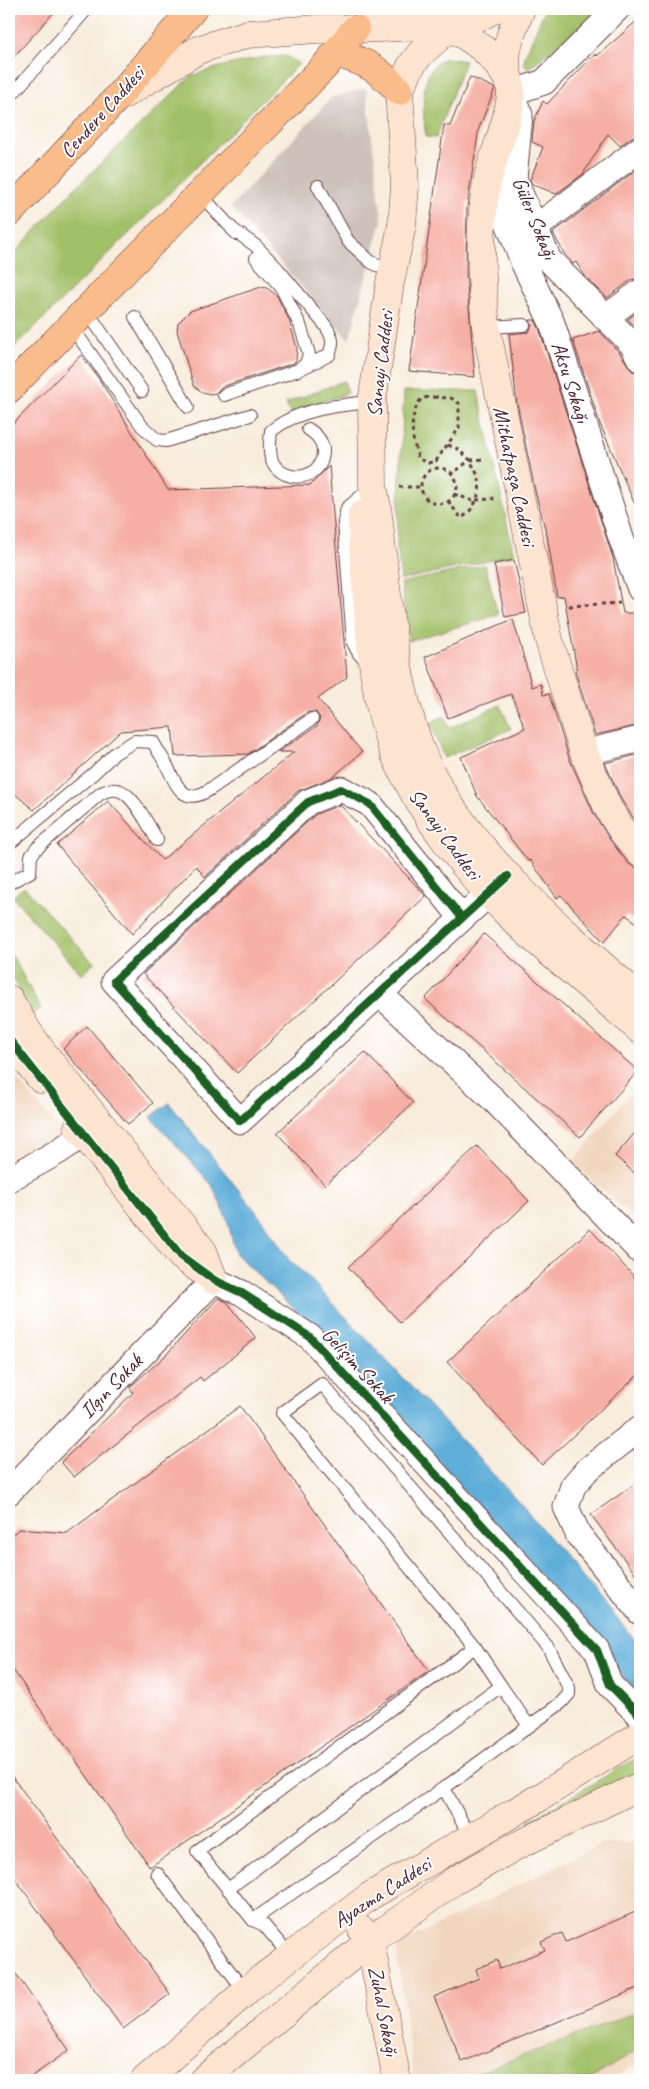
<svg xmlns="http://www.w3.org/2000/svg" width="649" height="2089" viewBox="0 0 649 2089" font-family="Caveat,sans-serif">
  <rect width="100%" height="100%" fill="#fff"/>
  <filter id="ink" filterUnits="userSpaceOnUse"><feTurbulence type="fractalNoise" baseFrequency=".02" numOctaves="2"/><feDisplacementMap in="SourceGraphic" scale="10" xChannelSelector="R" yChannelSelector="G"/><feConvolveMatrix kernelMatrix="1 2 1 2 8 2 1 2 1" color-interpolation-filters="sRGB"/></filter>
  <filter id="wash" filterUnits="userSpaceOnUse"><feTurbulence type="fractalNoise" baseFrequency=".0096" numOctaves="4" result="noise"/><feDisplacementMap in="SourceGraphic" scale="20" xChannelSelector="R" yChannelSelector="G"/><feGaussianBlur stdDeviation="1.12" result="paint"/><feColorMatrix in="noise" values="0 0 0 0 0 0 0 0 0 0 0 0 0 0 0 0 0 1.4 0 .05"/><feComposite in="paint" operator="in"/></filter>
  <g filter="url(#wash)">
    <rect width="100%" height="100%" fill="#f8ecdb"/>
    <g fill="#f1d5bd">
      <polygon points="9,1070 64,1135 9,1167"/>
      <polygon points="640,1082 640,1223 572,1163"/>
      <polygon points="640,1842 640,2063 612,2080 414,2080 396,1946 603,1843"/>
    </g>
    <polygon fill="#cec1ba" points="366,88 382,220 349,340 231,207 332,97"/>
    <g fill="#a2c067" stroke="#767049">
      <polygon points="545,9 601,9 529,68 524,64 525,56"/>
      <polygon points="287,56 299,64 9,353 9,259 70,193 191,76 219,67 264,57"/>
      <path d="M 446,58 L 465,61 L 436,138 L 426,137 C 423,112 417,68 446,58 Z"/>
      <polygon points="344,381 348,393 290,414 286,403"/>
      <polygon points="404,391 478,391 514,555 401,580 397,545"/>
      <polygon points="485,565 498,615 409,641 401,583"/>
      <polygon points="500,705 511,729 444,758 430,723 444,716 449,728"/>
      <polygon points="24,887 94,963 82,975 13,897"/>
      <polygon points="9,950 41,1009 31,1015 9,970"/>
      <polygon points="635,1759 640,1767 640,1772 530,1824 528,1821"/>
      <polygon points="634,2013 640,2019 640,2048 589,2080 459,2080"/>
    </g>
    <polygon fill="#5faed9" stroke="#546682" points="169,1103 258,1214 289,1260 310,1279 521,1504 640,1646 640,1686 635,1691 552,1589 397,1417 293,1308 236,1254 227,1219 212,1185 151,1117"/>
    <g id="blocks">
      <g fill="#f6afa4">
        <polygon points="9,9 57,9 9,62"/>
        <polygon points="640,18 640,135 632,137 620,146 608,134 583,174 556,194 532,184 530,180 543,147 532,142 534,121 543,101 547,104 595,54 597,56"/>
        <polygon points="470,77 495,88 479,128 467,207 466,273 475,377 409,371 444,125 450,126"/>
        <polygon points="640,167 640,278 631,280 607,298 585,276 576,262 573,264 565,255 553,233"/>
        <polygon points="261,287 267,288 277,296 289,320 297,348 296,360 294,363 221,387 216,393 211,394 202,392 194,386 177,331 178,323 190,311"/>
        <polygon points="640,310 640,332 628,319"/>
        <polygon points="530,320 535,320 539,328 613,558 623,613 636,613 640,625 640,725 595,735 575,671 577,670 564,596 557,597 547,535 536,495 517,403 509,334 529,332 532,325"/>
        <polygon points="599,331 620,353 632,371 640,373 640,516 600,424 573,340"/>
        <polygon points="81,355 99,379 168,490 310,485 329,466 347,677 318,699 362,752 333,777 298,791 205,877 196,866 132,934 57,845 108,801 162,860 294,752 278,752 317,726 320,718 316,712 308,712 248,754 175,756 172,727 121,731 34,810 9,789 9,428"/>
        <polygon points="514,560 526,613 505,617 494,564"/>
        <polygon points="513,619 532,687 541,684 543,695 549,694 569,758 594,814 610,840 628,863 634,867 640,868 640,925 626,915 604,942 561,895 557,898 530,860 528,861 477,796 461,757 525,728 511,694 448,718 425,657"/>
        <polygon points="636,755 640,762 640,828 622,801 605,763"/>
        <polygon points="340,805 426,896 237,1073 143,974 316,814"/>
        <polygon points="484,934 638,1071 580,1137 425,999"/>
        <polygon points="87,1026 153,1103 128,1124 63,1049"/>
        <polygon points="365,1052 413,1103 325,1185 277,1133"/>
        <polygon points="640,1127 640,1178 615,1156"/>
        <polygon points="477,1146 529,1201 400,1322 348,1267"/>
        <polygon points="590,1229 640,1283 640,1373 542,1465 447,1362"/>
        <polygon points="218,1298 227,1302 256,1338 203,1381 200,1377 74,1477 61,1462 133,1393 130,1387 165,1356"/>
        <polygon points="240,1406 429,1671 150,1867 9,1664 9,1537 19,1529 67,1533"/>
        <polygon points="640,1480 640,1580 591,1515"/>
        <polygon points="9,1772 170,1994 123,2029 9,1870"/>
        <polygon points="640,1910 640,1987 462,2062 434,1997 479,1978 476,1969 497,1960 500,1969 545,1950 541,1942 562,1933 566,1942"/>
        <polygon points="9,1964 69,2050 27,2080 9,2080"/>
      </g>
    </g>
  </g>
  <g filter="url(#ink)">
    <use href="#blocks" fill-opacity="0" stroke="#643e45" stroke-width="1"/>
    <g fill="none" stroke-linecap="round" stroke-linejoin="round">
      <defs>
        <g id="lane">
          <polyline points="9,98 87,9"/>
          <polyline points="318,186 348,241 371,262 392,272"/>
          <polyline points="200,194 237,234"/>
          <polyline points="256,258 281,287 300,325 309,354 306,364 301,367"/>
          <polyline points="86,310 142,391"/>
          <polyline points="135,317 188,407"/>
          <polyline points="71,326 142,426 157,440 166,441 250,415"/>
          <polyline points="486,327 524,325"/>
          <path d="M 224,395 L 298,370 L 329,355 C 334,342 333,337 325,325 L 278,269 L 256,246 L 232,229"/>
          <path d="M 308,429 C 316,434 323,441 323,451 C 323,480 286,485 273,463 C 268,454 270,441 271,431 C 298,409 337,405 372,402"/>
          <polyline points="371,663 359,654 353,643 344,522 347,508 373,486"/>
          <path d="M 9,844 L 94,773 L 115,753 L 135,741 L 153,742 C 157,750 163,758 167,766 C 177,786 183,806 209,790 L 312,719"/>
          <path d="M 9,883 L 30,872 L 31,856 L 36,849 L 101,793 C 106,791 112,789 117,790 C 133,792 149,827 157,840"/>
          <polyline points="444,1788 470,1837"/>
          <polyline points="157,1873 245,1992"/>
          <polyline points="228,1889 197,1851 475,1647"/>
          <polyline points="253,1920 444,1788 561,1703 569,1694 569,1688 548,1647 322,1384 282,1413 475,1647 501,1686"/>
          <polyline points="290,1956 264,1925 253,1920 228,1889 501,1686 529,1726"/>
        </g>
        <g id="street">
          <polyline points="617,9 544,82 511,93 520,115 514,179 549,260 632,344 640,359"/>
          <polyline points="487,180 501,205 524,264 552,323 621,538 640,589"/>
          <polyline points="535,228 640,149"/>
          <polyline points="605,318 640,292"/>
          <polyline points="584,753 640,739"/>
          <polyline points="462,918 370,804 341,789 308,802 114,981 240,1121 503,881"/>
          <polyline points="380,994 494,1100 640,1251"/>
          <polyline points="9,1179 56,1153 100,1124"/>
          <polyline points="640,1428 586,1471 573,1486 566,1507 578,1534 640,1612"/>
          <polyline points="9,1492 214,1280 242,1293 310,1337 597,1650 610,1685 640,1716"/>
        </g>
        <g id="secondary">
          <path d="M 521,9 C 515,24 506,43 506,60 C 506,71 511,83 511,94 C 508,125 493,153 487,182 C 478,229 481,280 486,327 L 549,640 L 584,753 L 608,808 L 623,832 L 640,853"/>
          <path d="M 450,27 L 420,54 L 411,66 L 399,91 L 405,186 L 402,225 L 390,283 L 372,402 L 373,486 L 377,507 C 387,588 391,670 420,748 C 453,839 567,935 640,998"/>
          <path d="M 450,27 C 479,44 491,52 509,81"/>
          <polyline points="121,96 198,50 247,34 317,29 355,29 426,26 450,27 471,21 495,9"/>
          <path d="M 362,515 C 362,538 364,560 366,583 C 370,638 373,697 393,750 C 418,812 470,878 518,924 C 557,961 600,994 640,1030"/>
          <polyline points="9,999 27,1030 41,1050 203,1251 214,1280"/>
          <polyline points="9,1039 41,1079"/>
          <polyline points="78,1127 181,1256 213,1279"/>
          <polyline points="362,1930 370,1941 397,2080"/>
          <polyline points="145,2080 253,1985 370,1896 544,1795 640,1735"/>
          <polyline points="203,2080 370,1941 454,1881 516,1846 640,1786"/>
        </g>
        <g id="primary">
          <path d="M 336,53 C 369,63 375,67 399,91"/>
          <polyline points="9,213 115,100 193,9"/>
          <polyline points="9,389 325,66 355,29"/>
        </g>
      </defs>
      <use href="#lane" stroke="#643e45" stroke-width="14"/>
      <use href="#street" stroke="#643e45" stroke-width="27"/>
      <use href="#secondary" stroke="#643e45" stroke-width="29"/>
      <use href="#primary" stroke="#643e45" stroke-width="29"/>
      <g stroke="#643e45" stroke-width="3" stroke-dasharray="4 4" stroke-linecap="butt">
        <path d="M 434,397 L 451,398 L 459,403 L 459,428 L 436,461 L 428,463 L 419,459 C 411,439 408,416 422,398 Z"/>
        <polyline points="448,445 458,449 470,460 452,474"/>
        <circle cx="439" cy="486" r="18"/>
        <polyline points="399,487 421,487"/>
        <polyline points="454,494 476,502"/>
        <polyline points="476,500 493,499 492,497"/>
        <path d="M 448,501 L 461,518 C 473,512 482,493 479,479 C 477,473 473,466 470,460 L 486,459"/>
        <polyline points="569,606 620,603"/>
      </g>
      <use href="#lane" stroke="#fff" stroke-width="12"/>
      <use href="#street" stroke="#fff" stroke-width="25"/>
      <use href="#secondary" stroke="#fde4d0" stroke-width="28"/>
      <use href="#primary" stroke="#f9bc8a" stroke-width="28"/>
      <defs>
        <g id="cycleway">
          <polyline points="462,918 370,804 341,789 308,802 114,981 240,1121 508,876"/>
          <polyline points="9,1039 181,1256 214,1280 242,1293 310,1337 597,1650 610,1685 640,1716"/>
        </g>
      </defs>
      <use href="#cycleway" stroke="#fff" stroke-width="11"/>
      <use href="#cycleway" stroke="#1b5e20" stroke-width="8"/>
    </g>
  </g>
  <g text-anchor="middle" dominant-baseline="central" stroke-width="4" stroke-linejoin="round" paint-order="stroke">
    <g font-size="21" fill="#4a1f2b" stroke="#fff">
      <text transform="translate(102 112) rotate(-48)">Cendere Caddesi</text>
      <text transform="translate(535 218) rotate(68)">Güler Sokağı</text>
      <text transform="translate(380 364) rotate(-83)">Sanayi Caddesi</text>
      <text transform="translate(571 382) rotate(72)">Aksu Sokağı</text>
      <text transform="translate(515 476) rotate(78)">Mithatpaşa Caddesi</text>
      <text transform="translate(445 834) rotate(54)">Sanayi Caddesi</text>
      <text transform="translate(358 1365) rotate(47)">Gelişim Sokak</text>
      <text transform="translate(111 1386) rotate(-46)">Ilgın Sokak</text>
      <text transform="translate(382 1892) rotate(-33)">Ayazma Caddesi</text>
      <text transform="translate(384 2011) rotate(79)">Zuhal Sokağı</text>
    </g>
  </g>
  <rect width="649" height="2089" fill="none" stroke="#fff" stroke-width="30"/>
</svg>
